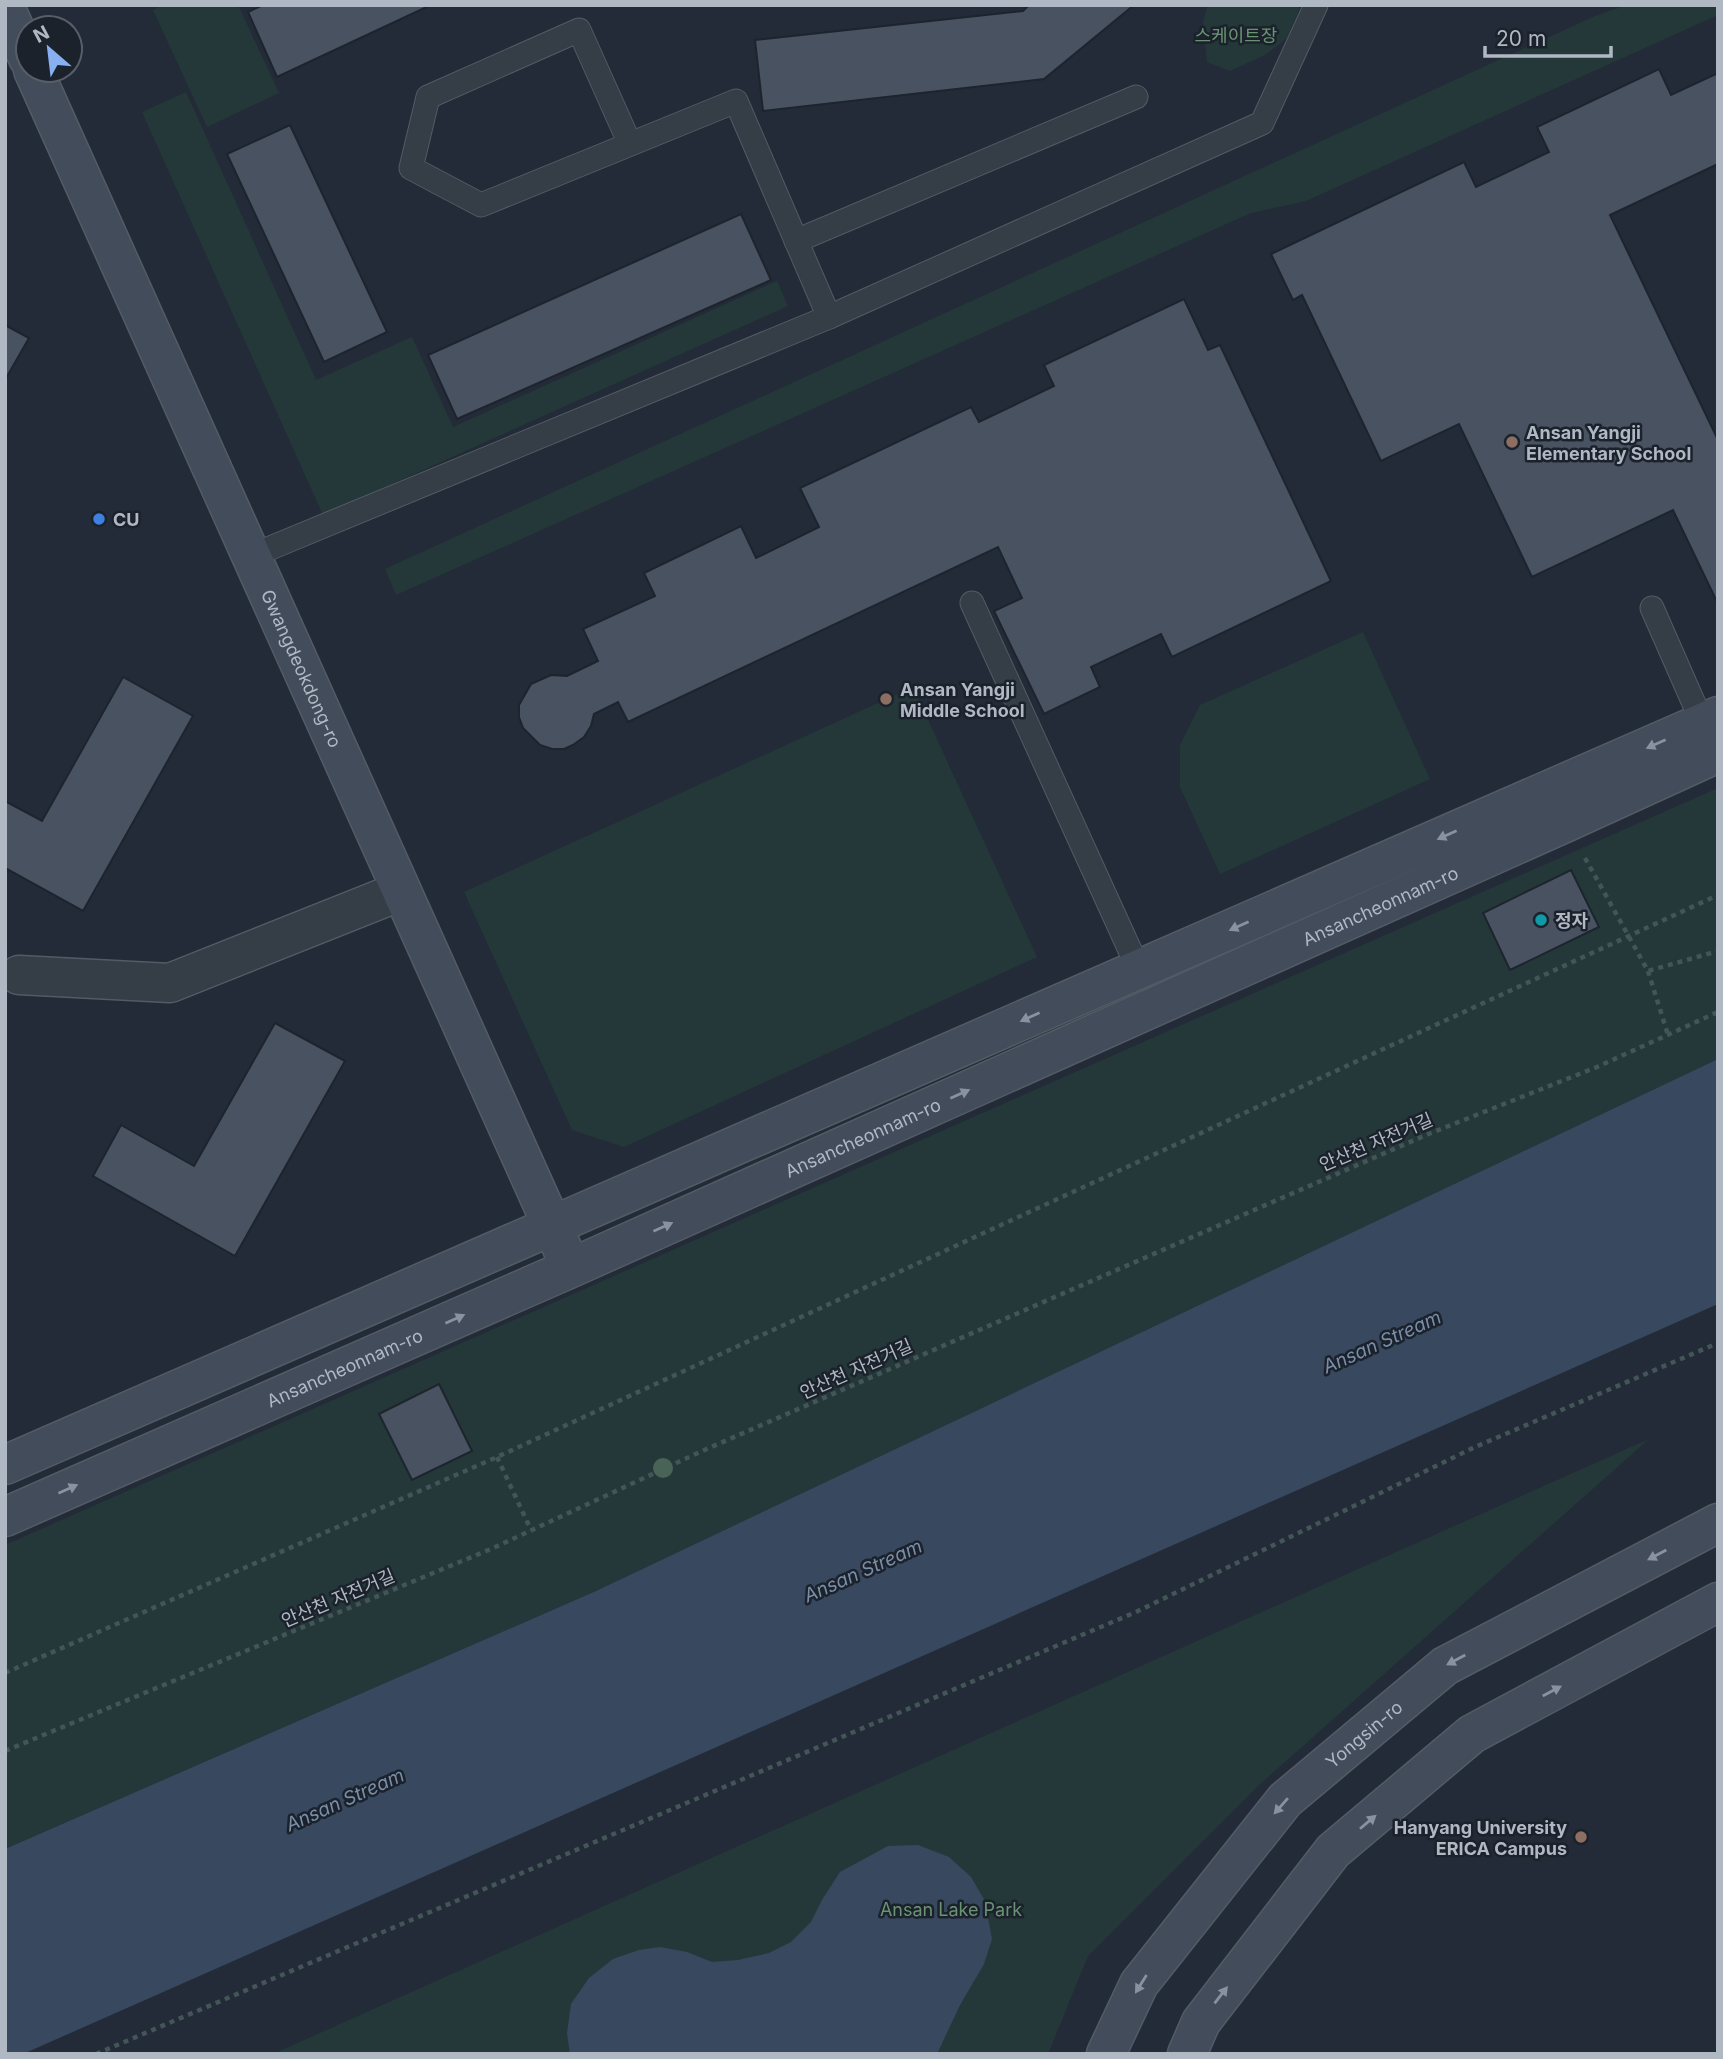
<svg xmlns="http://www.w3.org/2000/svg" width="1723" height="2059" viewBox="0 0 1723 2059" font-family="Inter,'Noto Sans KR',sans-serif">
  <rect width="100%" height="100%" fill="#222b37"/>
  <g fill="#253839">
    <polygon points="164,5 238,5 279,93 207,127 153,10"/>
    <polygon points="1208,5 1299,5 1299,10 1287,38 1265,55 1230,71 1207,62 1203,21"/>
    <polygon points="1627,5 1718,5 1718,15 1306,201 1251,213 396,595 385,569 1595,16"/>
    <polygon points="186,92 316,380 412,337 453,427 777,281 788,306 323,515 142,112"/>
    <polygon points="1363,632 1430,779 1220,874 1180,787 1180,745 1200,705"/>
    <polygon points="913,687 1037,957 624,1147 572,1130 464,892"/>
    <polygon points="1718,788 1718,1059 596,1591 5,1849 5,1545"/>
    <polygon points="1649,1439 1259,1785 1088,1956 1048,2054 273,2054"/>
  </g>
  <g fill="#38485f">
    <polygon points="1718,1059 1718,1304 23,2054 5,2054 5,1849 596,1591"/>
    <polygon points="918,1845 949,1857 971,1877 985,1901 992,1939 984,1964 960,2005 937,2054 570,2054 567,2033 571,2004 589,1978 613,1959 639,1950 660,1947 687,1952 712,1962 738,1960 769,1953 791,1942 811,1922 822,1900 840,1872 888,1846"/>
  </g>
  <g fill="#485261" stroke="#1d242e" stroke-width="2">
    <polygon points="263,5 431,5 277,77 248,12"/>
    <polygon points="1029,5 1134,5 1044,79 763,111 755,40 1023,11"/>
    <polygon points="1659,69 1671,95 1718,73 1718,164 1610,215 1718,440 1718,604 1673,510 1532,577 1459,424 1381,461 1302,295 1293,300 1271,254 1464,162 1476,187 1549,152 1537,127"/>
    <polygon points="290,125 387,332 324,362 227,154"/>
    <polygon points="741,214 771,280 457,419 428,355"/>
    <polygon points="1184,299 1208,350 1220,345 1331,581 1172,657 1161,634 1091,667 1100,687 1044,714 994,611 1022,598 998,547 628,722 618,702 594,714 591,726 584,737 573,745 564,749 552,749 540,745 523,728 519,717 519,705 531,684 551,675 567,676 598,661 583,629 655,596 644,573 741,526 756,558 819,527 800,488 971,407 979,422 1054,386 1044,365"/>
    <polygon points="5,325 29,338 5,380"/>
    <polygon points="123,677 193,716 83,911 5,868 5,801 42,821"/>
    <polygon points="1571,870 1599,927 1510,970 1483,913"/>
    <polygon points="275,1023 345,1061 235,1256 93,1176 121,1125 194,1166"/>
    <polygon points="439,1384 472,1451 412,1480 379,1414"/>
  </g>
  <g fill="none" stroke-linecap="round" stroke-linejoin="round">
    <defs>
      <g id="lane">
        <polyline points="796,241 1136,97"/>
        <polyline points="829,317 1262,123 1316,5"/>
        <polyline points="251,556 829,317 736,101 481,205 411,168 428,97 579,30 630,144"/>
        <polyline points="972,603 1139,970"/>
        <polyline points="1652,608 1706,731"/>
      </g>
      <polyline id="street" points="19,975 170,983 401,891"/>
      <g id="secondary">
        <polyline points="5,7 28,58"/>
        <path id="s1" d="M 33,70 L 563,1250"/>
        <polyline points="5,1465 1718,716"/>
        <path id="s2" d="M 5,1517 L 571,1268 L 1567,822 L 1718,753"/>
        <path id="s3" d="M 1106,2054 L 1139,1984 L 1285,1800 L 1445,1666 L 1718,1523"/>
        <polyline points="1187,2054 1201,2022 1333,1851 1472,1734 1718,1602"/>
      </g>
    </defs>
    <use href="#lane" stroke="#535b65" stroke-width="25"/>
    <use href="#street" stroke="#535b65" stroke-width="41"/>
    <use href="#secondary" stroke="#535b65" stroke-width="41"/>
    <g stroke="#435557" stroke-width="4.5" stroke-dasharray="5 5" stroke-linecap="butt">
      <polyline points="1585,858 1648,971 1718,951"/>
      <polyline points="1648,971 1668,1035"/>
      <polyline points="497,1457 531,1530"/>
      <polyline points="5,1673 497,1457 1718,895"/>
      <polyline points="5,1751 491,1549 700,1452 1426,1135 1597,1067 1718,1012"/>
      <polyline points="96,2054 1136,1612 1475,1447 1718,1343"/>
    </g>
    <use href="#lane" stroke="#353d47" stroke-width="23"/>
    <use href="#street" stroke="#353d47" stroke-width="38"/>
    <use href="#secondary" stroke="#434c5a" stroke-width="38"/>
  </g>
  <circle fill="#496457" cx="663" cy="1468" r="10"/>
  <defs><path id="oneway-solid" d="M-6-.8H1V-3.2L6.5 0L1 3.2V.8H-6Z" transform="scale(1.75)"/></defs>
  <g fill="#8a929f">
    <use href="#oneway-solid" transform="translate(1656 744) rotate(156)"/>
    <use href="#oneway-solid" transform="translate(1447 835) rotate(156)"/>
    <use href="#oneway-solid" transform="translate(1239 926) rotate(156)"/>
    <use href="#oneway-solid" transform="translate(1030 1017) rotate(156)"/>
    <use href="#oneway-solid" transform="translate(960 1094) rotate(-24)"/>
    <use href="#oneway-solid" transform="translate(663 1227) rotate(-24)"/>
    <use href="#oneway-solid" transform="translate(455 1319) rotate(-24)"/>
    <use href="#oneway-solid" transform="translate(68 1489) rotate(-24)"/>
    <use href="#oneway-solid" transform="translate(1657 1555) rotate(152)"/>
    <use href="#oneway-solid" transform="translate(1456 1660) rotate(152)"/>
    <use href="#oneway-solid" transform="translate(1552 1691) rotate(-28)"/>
    <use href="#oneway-solid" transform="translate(1281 1806) rotate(131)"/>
    <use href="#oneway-solid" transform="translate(1368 1822) rotate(-40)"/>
    <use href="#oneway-solid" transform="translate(1141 1984) rotate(122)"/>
    <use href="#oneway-solid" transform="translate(1221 1995) rotate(-52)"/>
  </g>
  <g fill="#8d6e63" stroke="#1b222c" stroke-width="2.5">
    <circle cx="1512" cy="442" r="7"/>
    <circle cx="886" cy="699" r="7"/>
    <circle cx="1581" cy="1837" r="7"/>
  </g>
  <circle fill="#3f7fe0" stroke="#1b222c" stroke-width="2.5" cx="99" cy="519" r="7"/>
  <circle fill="#0f9aa8" stroke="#1b222c" stroke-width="2.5" cx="1541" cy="920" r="7"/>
  <g text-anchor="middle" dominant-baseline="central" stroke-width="5" stroke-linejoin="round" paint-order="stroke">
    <g font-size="18" fill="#699372" stroke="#1b222c">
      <text x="1236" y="35">스케이트장</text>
      <text x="951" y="1909">Ansan Lake Park</text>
    </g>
    <g font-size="18" font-weight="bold" fill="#b0b8c4" stroke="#1b222c" text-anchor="start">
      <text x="1526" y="432">Ansan Yangji<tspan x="1526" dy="21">Elementary School</tspan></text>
      <text x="113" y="519">CU</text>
      <text x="900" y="689">Ansan Yangji<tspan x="900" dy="21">Middle School</tspan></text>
      <text x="1555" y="920">정자</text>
      <text x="1567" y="1827" text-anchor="end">Hanyang University<tspan x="1567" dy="21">ERICA Campus</tspan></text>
    </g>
    <g font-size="18" fill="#b0b8c4" stroke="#1b222c">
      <text stroke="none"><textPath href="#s1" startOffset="656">Gwangdeokdong-ro</textPath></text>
      <text stroke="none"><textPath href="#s2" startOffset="1505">Ansancheonnam-ro</textPath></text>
      <text stroke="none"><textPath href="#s2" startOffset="938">Ansancheonnam-ro</textPath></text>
      <text transform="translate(1376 1142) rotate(-23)">안산천 자전거길</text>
      <text stroke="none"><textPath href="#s2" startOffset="371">Ansancheonnam-ro</textPath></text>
      <text transform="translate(856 1369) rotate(-24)">안산천 자전거길</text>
      <text transform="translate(338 1598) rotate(-23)">안산천 자전거길</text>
      <text stroke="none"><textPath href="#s3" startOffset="415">Yongsin-ro</textPath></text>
    </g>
    <g font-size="19" font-style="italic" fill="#7a8eaa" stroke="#1b222c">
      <text transform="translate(1382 1342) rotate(-24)">Ansan Stream</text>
      <text transform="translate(863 1571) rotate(-24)">Ansan Stream</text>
      <text transform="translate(345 1800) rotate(-24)">Ansan Stream</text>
    </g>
  </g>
  <rect width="1723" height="2059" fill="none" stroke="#b0b8c4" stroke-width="14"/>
  <g transform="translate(49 49) rotate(332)"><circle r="33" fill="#1b222c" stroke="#575e69" stroke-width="2"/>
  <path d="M0-5L12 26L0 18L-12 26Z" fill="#88b0f1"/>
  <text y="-10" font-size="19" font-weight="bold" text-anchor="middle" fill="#b0b8c4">N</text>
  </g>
  <path d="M1485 46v10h126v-10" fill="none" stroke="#b0b8c4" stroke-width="3.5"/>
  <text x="1496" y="46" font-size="21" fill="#b0b8c4" stroke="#1b222c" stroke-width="5" paint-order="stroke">20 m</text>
</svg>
